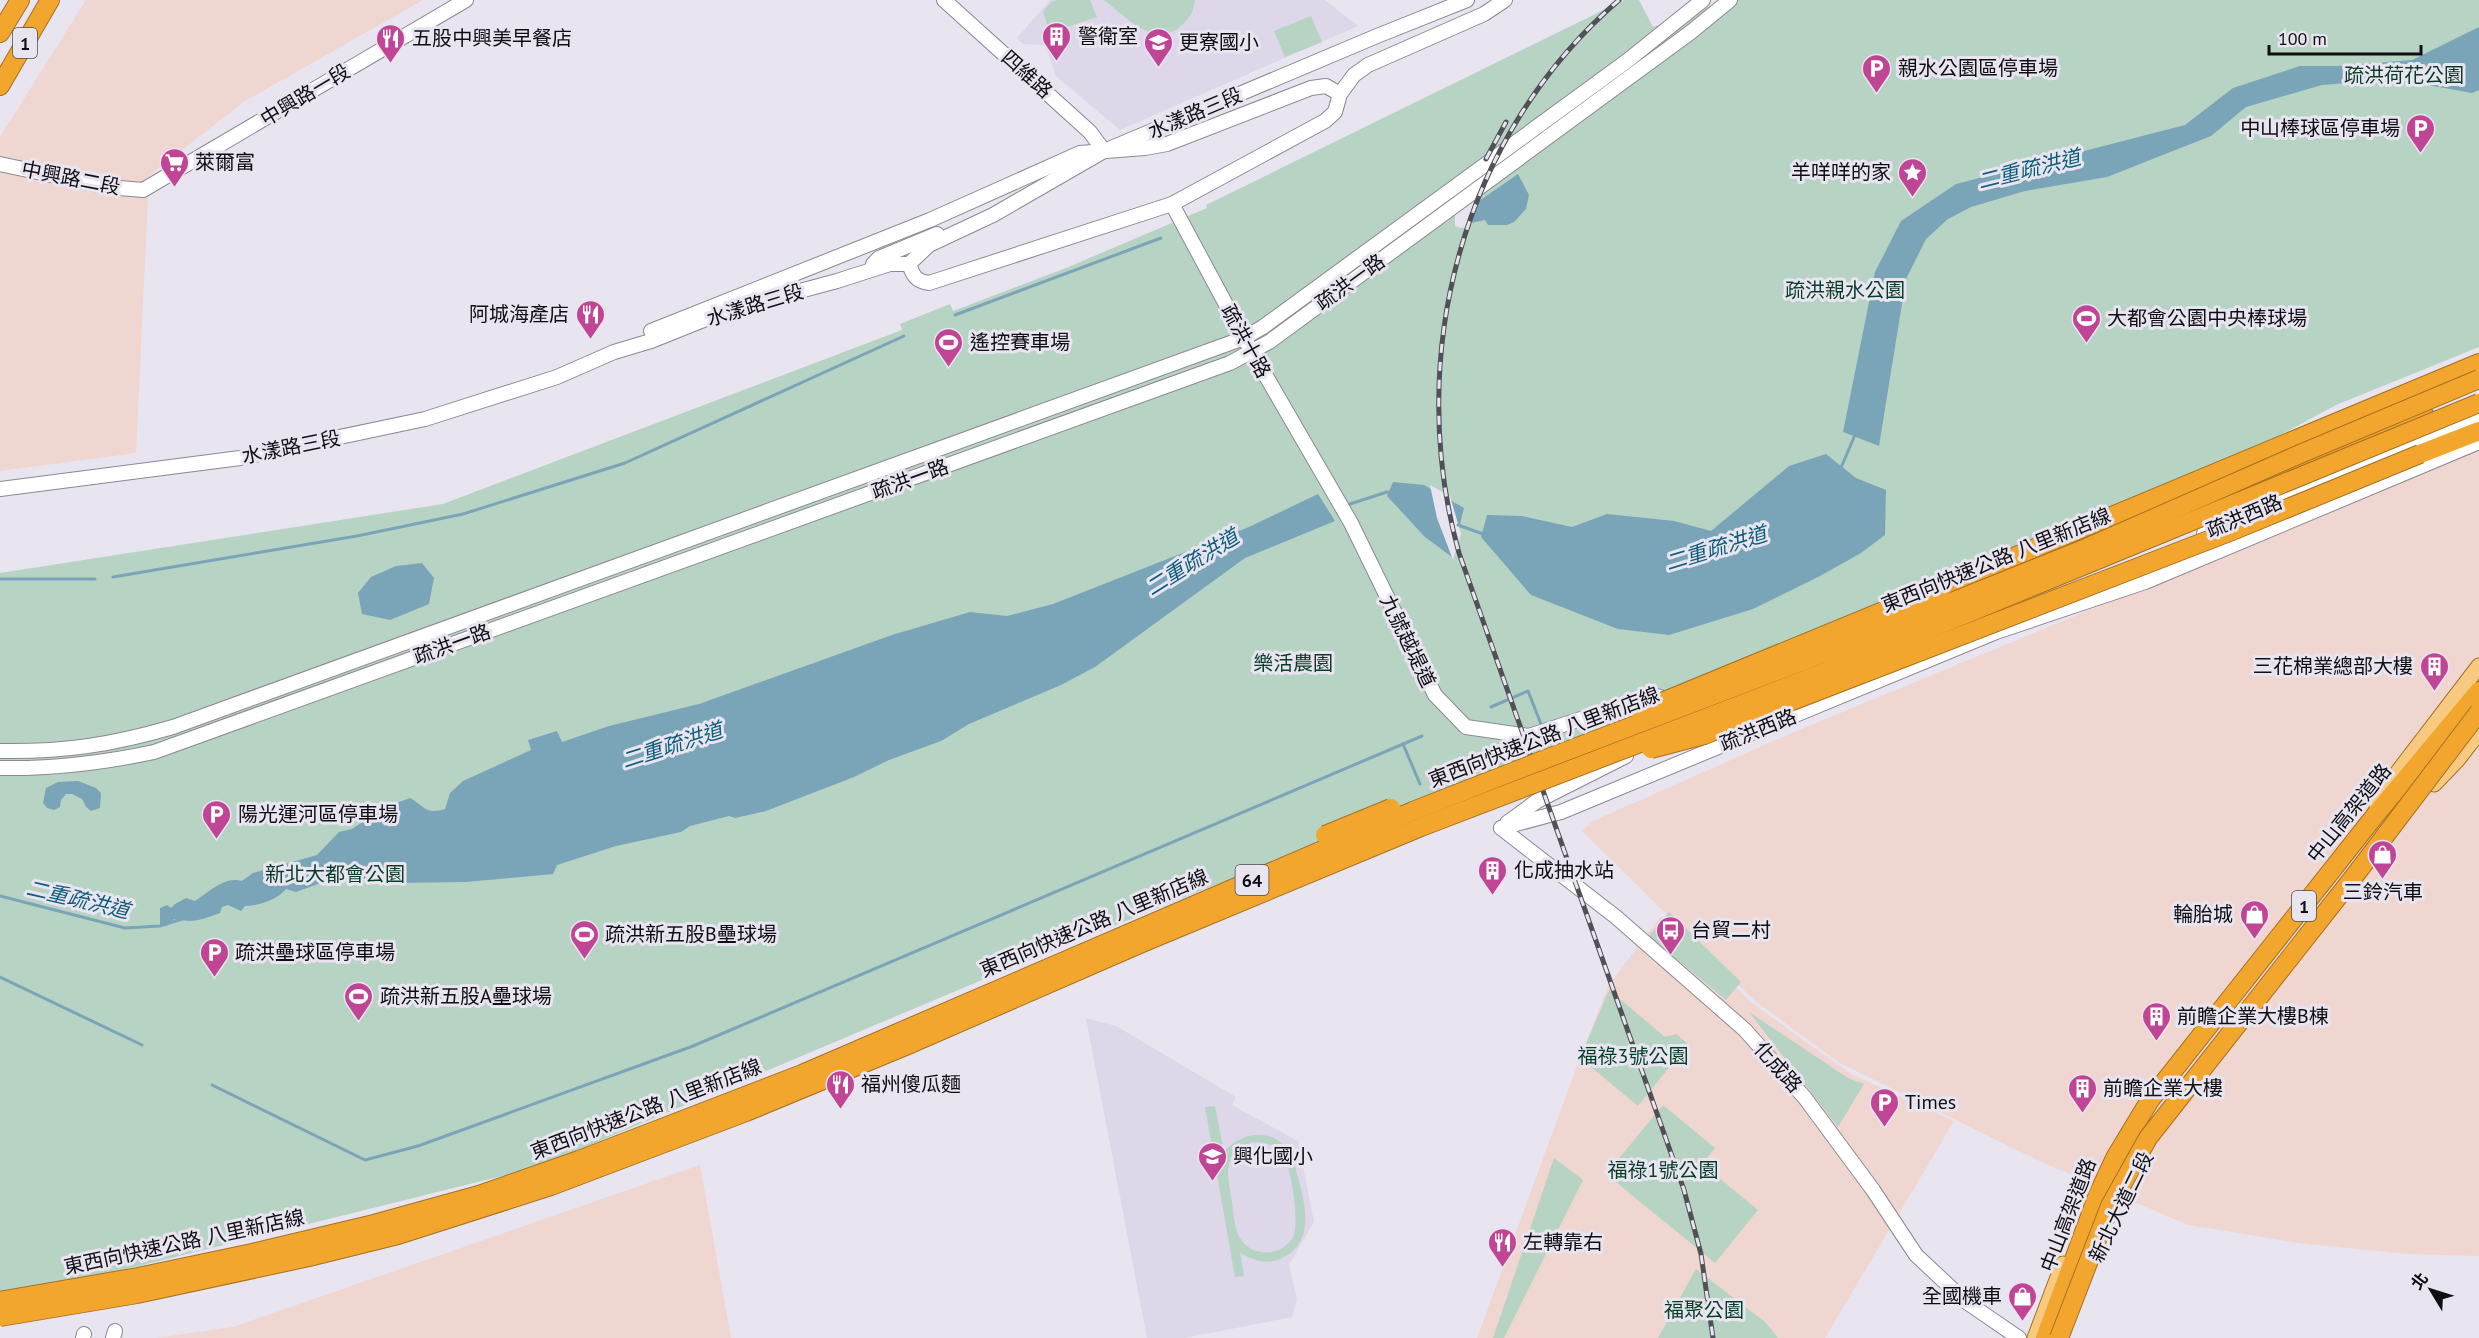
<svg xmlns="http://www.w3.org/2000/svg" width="2479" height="1338" viewBox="0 0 2479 1338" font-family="'PT Sans','Noto Sans TC',sans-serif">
  <rect width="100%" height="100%" fill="#e8e4f0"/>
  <g fill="#ded7ea">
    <polygon points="1050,0 1325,0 1358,26 1120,130 1056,76 1045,45 1023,44 1017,38"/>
    <polygon points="1086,1018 1116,1026 1236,1097 1232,1105 1298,1141 1314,1222 1289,1265 1297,1299 1292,1317 1184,1338 1147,1338"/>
  </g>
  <g fill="#f0d6d0">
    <polygon points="86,0 423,0 245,101 149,176 136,453 0,471 0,137"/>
    <polygon points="2479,449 2479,1256 2408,1254 2298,1243 2188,1225 2035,1159 1838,1062 1754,1000 1582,831 1591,822 1787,735"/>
    <polygon points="1661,916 1752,1003 1851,1074 1954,1121 1825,1338 1477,1338 1580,1058 1608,986"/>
    <polygon points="700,1165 731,1338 156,1338 233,1327"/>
  </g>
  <g fill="#b7d3c3" fill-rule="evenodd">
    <polygon points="1057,0 1090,0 1097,17 1050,33 1043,12 1051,2"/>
    <path d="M 1104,0 L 1195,0 C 1194,10 1190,19 1182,25 C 1155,50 1126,17 1104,0 Z"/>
    <polygon points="1624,0 1639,0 1653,27 1727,0 2479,0 2479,347 2336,405 2147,507 1020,964 538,1167 46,1289 0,1291 0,573 443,504 902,330 900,324 950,304 953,311 1066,268 1207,208 1206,205"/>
    <polygon points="1311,16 1322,42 1285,57 1274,31"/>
    <polygon points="1669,912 1741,982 1726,1000 1649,936"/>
    <polygon points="1609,990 1665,1037 1676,1034 1688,1044 1638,1106 1580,1058"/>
    <polygon points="1749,1012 1848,1078 1864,1084 1838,1127"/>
    <polygon points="1663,1105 1715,1148 1702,1164 1758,1210 1715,1263 1606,1174"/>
    <path d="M 1215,1106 L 1224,1152 C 1244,1128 1279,1128 1293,1158 C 1300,1188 1321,1238 1284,1257 C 1268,1266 1255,1261 1240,1253 L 1244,1276 L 1235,1277 L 1205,1107 ZM 1253,1142 C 1264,1142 1274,1144 1282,1153 C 1291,1164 1300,1224 1293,1237 C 1282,1257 1252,1258 1240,1238 C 1234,1228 1234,1214 1232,1203 C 1228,1175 1220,1154 1253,1142 Z"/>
    <polygon points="1554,1158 1583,1180 1504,1338 1493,1338"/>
    <polygon points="1696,1269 1765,1322 1778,1338 1658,1338"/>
  </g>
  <g fill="#7aa4b8">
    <polygon points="2479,27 2479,90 2472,93 2394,79 2322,85 2246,107 2211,136 2107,177 2025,191 1971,207 1948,219 1926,239 1906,279 1879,446 1843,432 1875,272 1901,221 1956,184 2185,125 2233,88 2300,66 2338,66 2412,60"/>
    <polygon points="1518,174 1529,195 1526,209 1514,222 1507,225 1488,225 1485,220 1461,225 1456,217"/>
    <polygon points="1826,454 1856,478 1886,490 1885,535 1861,553 1820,576 1753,609 1669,635 1618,629 1531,595 1481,537 1487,515 1522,516 1572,527 1607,514 1674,521 1711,531 1789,466"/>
    <polygon points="1393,482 1424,485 1464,508 1452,557 1425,537 1387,496"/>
    <path d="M 1318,494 L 1335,521 L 1245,558 L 1095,667 L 1061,685 L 969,724 L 941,741 L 889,760 L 854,777 L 766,811 L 735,818 L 729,816 L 690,826 L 681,832 L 616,846 L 557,865 L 553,874 L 466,882 L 393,883 L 369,879 L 337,877 L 296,892 L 286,889 C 277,900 258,906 245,906 L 241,911 L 228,905 L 222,907 L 220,913 C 200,920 196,923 174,919 L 166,926 L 160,926 L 160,908 L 167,905 L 171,908 L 175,904 L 186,898 L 195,901 C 208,893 224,876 242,881 L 253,873 L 317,855 L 339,832 L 352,829 L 385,807 L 410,798 C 425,806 424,815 445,809 L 450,793 L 463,781 L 531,750 L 528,740 L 557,731 L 562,742 L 609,726 L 699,704 L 892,635 L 970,612 L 1007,616 L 1053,604 L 1249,527 Z"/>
    <polygon points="422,563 434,578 429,604 390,620 362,614 358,593 371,577 396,566"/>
    <polygon points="78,781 96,788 101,793 100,808 91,811 86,807 82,799 72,794 66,794 61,800 60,807 54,810 47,808 43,803 46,788 58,782"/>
  </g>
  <g fill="#e8e4f0">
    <polygon points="1480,196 1469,226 1461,228 1455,226 1455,214"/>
    <polygon points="1430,485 1450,496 1461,534 1453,560 1437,518"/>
  </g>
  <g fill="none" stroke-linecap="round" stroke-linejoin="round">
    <g stroke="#7aa4b8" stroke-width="3">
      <polyline points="955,315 1161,238"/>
      <polyline points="1840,470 1855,435"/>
      <polyline points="1350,504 1387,492 1390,493"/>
      <polyline points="1458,525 1486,535"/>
      <polyline points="113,577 357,536 463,514 625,463 904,336"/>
      <polyline points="0,579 95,579"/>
      <polyline points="1491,707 1528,691 1541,724"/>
      <polyline points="1403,744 1420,784"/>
      <polyline points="0,896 125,928 160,926 182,919"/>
      <polyline points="0,977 142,1045"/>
      <polyline points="212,1085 365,1160 418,1146 693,1046 1422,736"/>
    </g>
    <defs>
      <g id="secondary">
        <polyline points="944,0 1090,132 1104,151"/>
        <polyline points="1340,94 1354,75 1368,65 1484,14 1505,0"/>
        <polyline points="0,164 108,187 143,190 466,0"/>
        <polyline points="1172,204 1244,338 1351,523 1435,695 1466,727 1529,736 1642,699 1657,696 1665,699"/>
        <polyline points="873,264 879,258 937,234"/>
        <path d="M 651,331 L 930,220 L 1080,153 L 1145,148 L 1167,144 L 1311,88 L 1326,86 L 1340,94 L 1335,112 L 1325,121 L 1172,204 L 929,283 C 916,281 913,276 909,264"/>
        <polyline points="0,489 240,458 425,419 557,377 614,352 651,341 726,311 837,281 890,264 909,264 929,245 993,215 1104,151 1377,36 1467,0"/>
        <polyline points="2204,533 2479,415"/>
        <path d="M 0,751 C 64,752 111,745 173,727 L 1244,338 L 1263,327 L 1627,61 L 1703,0"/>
        <path d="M 0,768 C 53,769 102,763 154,752 L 1230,363 L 1269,342 L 1691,32 L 1730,0"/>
        <polyline points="1507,823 1537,801 1626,756"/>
        <polyline points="1501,828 1561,812 1996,632 2145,582 2479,442"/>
        <polyline points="1501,828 1616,917 1745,1030 1805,1098 1873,1190 1916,1255 1965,1301 2019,1338"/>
        <polyline points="83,1338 84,1334"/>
        <polyline points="113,1338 115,1331"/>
      </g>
      <g id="primary">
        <polyline points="2434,784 2458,759 2479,732"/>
        <polyline points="2375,802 2479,666"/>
        <polyline points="2035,1338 2063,1264"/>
      </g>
      <g id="highway">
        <polyline points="0,33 20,0"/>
        <polyline points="0,86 50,0"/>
        <polyline points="2420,454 2479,431"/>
        <polyline points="2239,490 2425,416"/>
        <polyline points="1944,586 2479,363"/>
        <polyline points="2045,1338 2097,1197 2115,1158 2150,1100 2377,813 2479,691"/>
      </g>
    </defs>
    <use href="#secondary" stroke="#8c8893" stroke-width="16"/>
    <use href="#primary" stroke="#a37124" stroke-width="17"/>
    <use href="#highway" stroke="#a37124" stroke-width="20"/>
    <use href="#secondary" stroke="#fff" stroke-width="14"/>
    <use href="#primary" stroke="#f8ca81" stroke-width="15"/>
    <use href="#highway" stroke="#f3a62d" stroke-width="18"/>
    <defs>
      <g id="rail">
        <path d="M 1619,0 C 1462,135 1404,356 1459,553 L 1684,1190 L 1701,1254 L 1713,1338"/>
        <polyline points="1486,159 1506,122"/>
      </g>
    </defs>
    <use href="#rail" stroke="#515056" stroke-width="5"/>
    <use href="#rail" stroke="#e8e4f0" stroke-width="3" stroke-dasharray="9" stroke-linecap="butt"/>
    <defs>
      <g id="highway-bridge">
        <polyline points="1640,711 1944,586"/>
        <polyline points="1651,749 1704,735 2232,531 2420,454"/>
        <polyline points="1325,835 1391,808"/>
        <polyline points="0,1301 138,1277 252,1253 374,1224 479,1195 579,1160 802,1074 1413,811 1543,760 1827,652 2086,548 2300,454 2479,379"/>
        <polyline points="0,1317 137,1294 309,1257 398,1235 551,1186 746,1112 908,1045 1142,943 1421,827 1820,674 2479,403"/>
        <polyline points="2059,1338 2110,1206 2148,1138 2356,874 2479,712"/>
      </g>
    </defs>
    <use href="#highway-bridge" stroke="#a37124" stroke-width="20" stroke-linecap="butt"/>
    <use href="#highway-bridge" stroke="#f3a62d" stroke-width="18"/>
  </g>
  <defs>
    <symbol id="building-pin" viewBox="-11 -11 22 30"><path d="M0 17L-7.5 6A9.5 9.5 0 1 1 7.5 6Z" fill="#c04595" stroke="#e8e4f0"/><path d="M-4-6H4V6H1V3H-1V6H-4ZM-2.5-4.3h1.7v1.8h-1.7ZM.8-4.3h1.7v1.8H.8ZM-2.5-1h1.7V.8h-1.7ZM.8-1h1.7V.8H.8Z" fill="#fff"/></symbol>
    <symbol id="restaurant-pin" viewBox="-11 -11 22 30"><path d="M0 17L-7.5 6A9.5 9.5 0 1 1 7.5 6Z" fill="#c04595" stroke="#e8e4f0"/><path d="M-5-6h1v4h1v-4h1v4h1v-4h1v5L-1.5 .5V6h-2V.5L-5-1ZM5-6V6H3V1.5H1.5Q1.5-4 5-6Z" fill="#fff"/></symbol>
    <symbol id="school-pin" viewBox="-11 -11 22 30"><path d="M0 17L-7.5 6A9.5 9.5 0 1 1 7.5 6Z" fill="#c04595" stroke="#e8e4f0"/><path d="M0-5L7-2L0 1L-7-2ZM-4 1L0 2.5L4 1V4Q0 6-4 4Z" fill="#fff"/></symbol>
    <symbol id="parking-pin" viewBox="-11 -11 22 30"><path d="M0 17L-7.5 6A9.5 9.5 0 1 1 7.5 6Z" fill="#c04595" stroke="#e8e4f0"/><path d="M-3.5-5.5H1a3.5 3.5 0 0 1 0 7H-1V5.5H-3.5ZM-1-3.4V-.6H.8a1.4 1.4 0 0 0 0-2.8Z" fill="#fff"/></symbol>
    <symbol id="supermarket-pin" viewBox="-11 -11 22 30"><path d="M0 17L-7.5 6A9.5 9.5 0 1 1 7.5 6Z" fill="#c04595" stroke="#e8e4f0"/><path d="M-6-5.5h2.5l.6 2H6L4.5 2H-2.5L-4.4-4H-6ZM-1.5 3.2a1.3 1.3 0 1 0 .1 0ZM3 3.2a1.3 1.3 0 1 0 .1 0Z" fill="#fff"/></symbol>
    <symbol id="sight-pin" viewBox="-11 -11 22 30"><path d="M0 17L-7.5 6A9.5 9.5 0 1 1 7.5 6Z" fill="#c04595" stroke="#e8e4f0"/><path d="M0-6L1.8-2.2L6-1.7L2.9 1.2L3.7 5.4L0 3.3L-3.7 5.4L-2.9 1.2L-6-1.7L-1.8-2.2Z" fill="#fff"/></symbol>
    <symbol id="stadium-pin" viewBox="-11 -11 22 30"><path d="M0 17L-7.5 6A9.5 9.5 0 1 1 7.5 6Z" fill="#c04595" stroke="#e8e4f0"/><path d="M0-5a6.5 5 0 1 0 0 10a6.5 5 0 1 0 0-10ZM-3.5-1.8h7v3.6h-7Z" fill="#fff"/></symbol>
    <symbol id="shop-pin" viewBox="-11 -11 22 30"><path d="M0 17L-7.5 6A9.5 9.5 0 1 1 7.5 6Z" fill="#c04595" stroke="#e8e4f0"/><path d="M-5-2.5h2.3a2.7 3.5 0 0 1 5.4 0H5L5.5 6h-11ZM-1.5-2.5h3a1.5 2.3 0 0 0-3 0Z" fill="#fff"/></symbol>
    <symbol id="bus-pin" viewBox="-11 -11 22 30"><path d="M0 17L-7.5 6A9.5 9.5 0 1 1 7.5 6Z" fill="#c04595" stroke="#e8e4f0"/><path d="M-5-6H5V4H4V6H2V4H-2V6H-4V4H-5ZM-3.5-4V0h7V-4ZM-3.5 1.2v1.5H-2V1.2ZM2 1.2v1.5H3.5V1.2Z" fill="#fff"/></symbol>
  </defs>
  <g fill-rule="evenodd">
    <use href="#building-pin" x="1040" y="20" width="33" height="45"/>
    <use href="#restaurant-pin" x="374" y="22" width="33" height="45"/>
    <use href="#school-pin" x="1142" y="26" width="33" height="45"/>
    <use href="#parking-pin" x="1860" y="52" width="33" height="45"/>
    <use href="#parking-pin" x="2404" y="112" width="33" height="45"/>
    <use href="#supermarket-pin" x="158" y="146" width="33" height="45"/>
    <use href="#sight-pin" x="1896" y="156" width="33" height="45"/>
    <use href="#restaurant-pin" x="574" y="298" width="33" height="45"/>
    <use href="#stadium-pin" x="2070" y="302" width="33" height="45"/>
    <use href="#stadium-pin" x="932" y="326" width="33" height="45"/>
    <use href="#building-pin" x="2418" y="650" width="33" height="45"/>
    <use href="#parking-pin" x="200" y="798" width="33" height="45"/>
    <use href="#shop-pin" x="2366" y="838" width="33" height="45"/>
    <use href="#building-pin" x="1476" y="854" width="33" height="45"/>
    <use href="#shop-pin" x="2238" y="898" width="33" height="45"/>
    <use href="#bus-pin" x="1654" y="914" width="33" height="45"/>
    <use href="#stadium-pin" x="568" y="918" width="33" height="45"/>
    <use href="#parking-pin" x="198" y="936" width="33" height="45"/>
    <use href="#stadium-pin" x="342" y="980" width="33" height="45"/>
    <use href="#building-pin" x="2140" y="1000" width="33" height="45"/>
    <use href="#restaurant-pin" x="824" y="1068" width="33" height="45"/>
    <use href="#building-pin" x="2066" y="1072" width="33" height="45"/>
    <use href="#parking-pin" x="1868" y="1086" width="33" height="45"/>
    <use href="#school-pin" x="1196" y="1140" width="33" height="45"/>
    <use href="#restaurant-pin" x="1486" y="1226" width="33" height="45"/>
    <use href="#shop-pin" x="2006" y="1280" width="33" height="45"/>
  </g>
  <g text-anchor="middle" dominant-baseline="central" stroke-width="6" stroke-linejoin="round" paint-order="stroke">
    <g fill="#e8e4f0" stroke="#504e55" stroke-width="1.5">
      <rect x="13" y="28" width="24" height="30" rx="4.5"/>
      <rect x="1235.5" y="865" width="33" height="30" rx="4.5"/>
      <rect x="2292" y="891" width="24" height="30" rx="4.5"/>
    </g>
    <g font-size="18" font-weight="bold" fill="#0f0e12">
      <text x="25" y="43">1</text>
      <text x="1252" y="880">64</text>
      <text x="2304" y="906">1</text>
    </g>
    <g font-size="20" fill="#0f0e12" stroke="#e8e4f0" text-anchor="start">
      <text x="1078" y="36">警衛室</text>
      <text x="412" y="38">五股中興美早餐店</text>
      <text x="1179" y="42">更寮國小</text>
      <text x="1898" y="68">親水公園區停車場</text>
      <text x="2400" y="128" text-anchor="end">中山棒球區停車場</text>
      <text x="195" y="162">萊爾富</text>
      <text x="1891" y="172" text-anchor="end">羊咩咩的家</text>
      <text x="569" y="314" text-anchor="end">阿城海產店</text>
      <text x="2107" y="318">大都會公園中央棒球場</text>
      <text x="970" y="342">遙控賽車場</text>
      <text x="2413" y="666" text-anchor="end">三花棉業總部大樓</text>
      <text x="238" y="814">陽光運河區停車場</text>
      <text x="1514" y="870">化成抽水站</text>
      <text x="2383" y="892" text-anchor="middle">三鈴汽車</text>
      <text x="2233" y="914" text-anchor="end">輪胎城</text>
      <text x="1691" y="930">台貿二村</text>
      <text x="605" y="934">疏洪新五股B壘球場</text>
      <text x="235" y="952">疏洪壘球區停車場</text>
      <text x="380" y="996">疏洪新五股A壘球場</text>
      <text x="2177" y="1016">前瞻企業大樓B棟</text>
      <text x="861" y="1084">福州傻瓜麵</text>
      <text x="2103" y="1088">前瞻企業大樓</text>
      <text x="1905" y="1102">Times</text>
      <text x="1233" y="1156">興化國小</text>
      <text x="1523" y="1242">左轉靠右</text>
      <text x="2002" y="1296" text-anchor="end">全國機車</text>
    </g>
    <g font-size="20" fill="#0f0e12" stroke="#e8e4f0">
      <text transform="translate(1027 74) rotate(42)">四維路</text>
      <text transform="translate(305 95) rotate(-31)">中興路一段</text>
      <text transform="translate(1195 113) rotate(-23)">水漾路三段</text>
      <text transform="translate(71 178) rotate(11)">中興路二段</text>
      <text transform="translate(1350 282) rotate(-36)">疏洪一路</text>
      <text transform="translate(755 305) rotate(-17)">水漾路三段</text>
      <text transform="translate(1246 341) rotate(61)">疏洪十路</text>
      <text transform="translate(291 447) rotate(-11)">水漾路三段</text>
      <text transform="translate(910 479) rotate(-20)">疏洪一路</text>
      <text transform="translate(2244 516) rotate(-23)">疏洪西路</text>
      <text transform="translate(1996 560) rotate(-22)">東西向快速公路 八里新店線</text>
      <text transform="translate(1408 641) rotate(64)">九號越堤道</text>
      <text transform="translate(452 644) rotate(-20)">疏洪一路</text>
      <text transform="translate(1758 730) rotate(-22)">疏洪西路</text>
      <text transform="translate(1544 737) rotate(-21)">東西向快速公路 八里新店線</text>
      <text transform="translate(2349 813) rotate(-51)">中山高架道路</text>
      <text transform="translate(1094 923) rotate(-23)">東西向快速公路 八里新店線</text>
      <text transform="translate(1778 1067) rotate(48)">化成路</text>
      <text transform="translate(646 1109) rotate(-21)">東西向快速公路 八里新店線</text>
      <text transform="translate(2121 1207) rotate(-64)">新北大道二段</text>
      <text transform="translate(2068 1215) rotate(-69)">中山高架道路</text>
      <text transform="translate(184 1242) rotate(-12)">東西向快速公路 八里新店線</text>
    </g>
    <g font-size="20" fill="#073d27" stroke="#e8e4f0">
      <text x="2404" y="75">疏洪荷花公園</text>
      <text x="1845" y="290">疏洪親水公園</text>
      <text x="1293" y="663">樂活農園</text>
      <text x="335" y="874">新北大都會公園</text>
      <text x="1633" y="1056">福祿3號公園</text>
      <text x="1663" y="1170">福祿1號公園</text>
      <text x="1704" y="1310">福聚公園</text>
    </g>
    <g font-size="21" font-style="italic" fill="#0d5e7a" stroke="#e8e4f0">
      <text transform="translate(2029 169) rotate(-14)">二重疏洪道</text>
      <text transform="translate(1716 548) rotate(-17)">二重疏洪道</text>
      <text transform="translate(1192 562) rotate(-32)">二重疏洪道</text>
      <text transform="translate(672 745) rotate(-18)">二重疏洪道</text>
      <text transform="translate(78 899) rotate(13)">二重疏洪道</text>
    </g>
  </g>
  <g transform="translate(2431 1290) rotate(308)" stroke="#e8e4f0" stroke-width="4.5" paint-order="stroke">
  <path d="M0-4.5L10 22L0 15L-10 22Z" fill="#0f0e12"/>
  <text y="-9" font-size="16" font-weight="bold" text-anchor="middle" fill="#0f0e12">北</text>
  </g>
  <path d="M2269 45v9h152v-9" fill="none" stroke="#0f0e12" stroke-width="3"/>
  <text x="2278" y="45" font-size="18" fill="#0f0e12" stroke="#e8e4f0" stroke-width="4.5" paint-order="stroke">100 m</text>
</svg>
